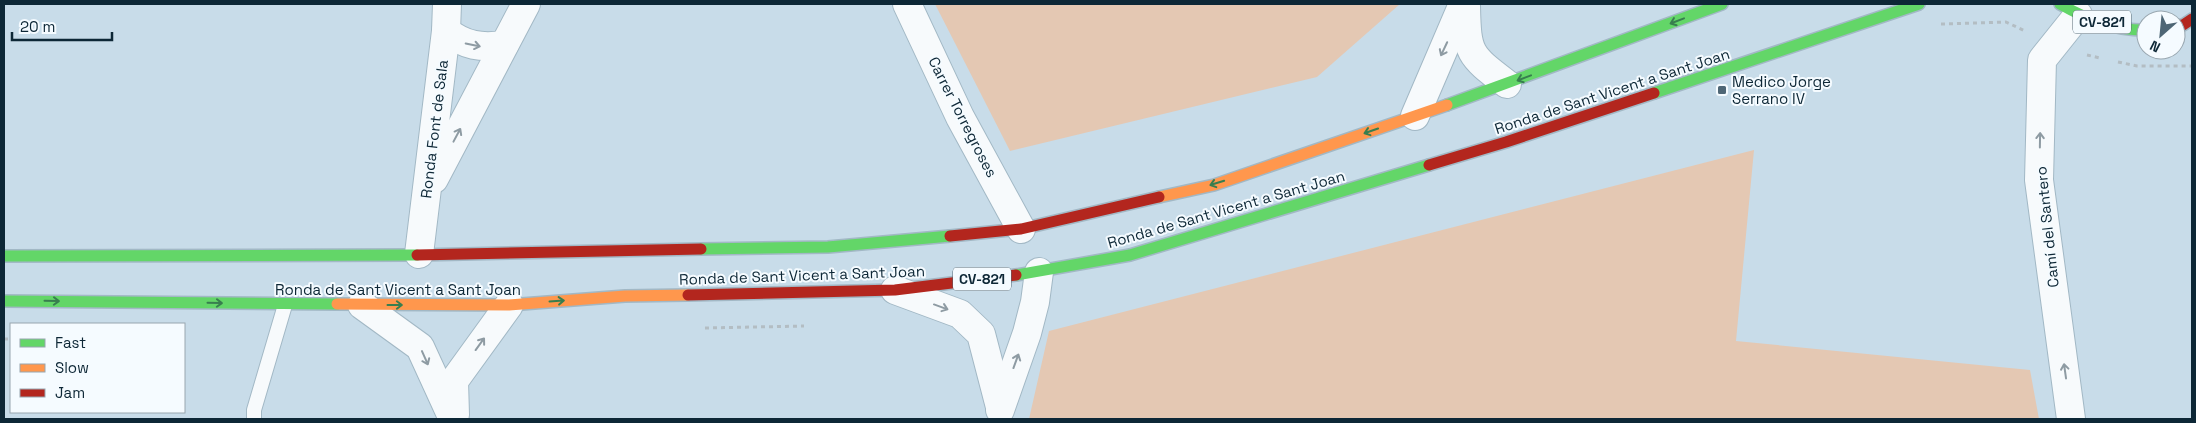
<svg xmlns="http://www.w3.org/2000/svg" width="2196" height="423" viewBox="0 0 2196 423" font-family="'Space Grotesk',sans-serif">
  <rect width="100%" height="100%" fill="#c8dce9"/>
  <g fill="#e4c8b3">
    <polygon points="935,4 1400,4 1317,77 1010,151"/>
    <polygon points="1754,150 1736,341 2030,370 2039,419 1029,419 1049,331"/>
  </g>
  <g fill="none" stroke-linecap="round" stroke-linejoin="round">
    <defs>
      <polyline id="lane" points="254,419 254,410 285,305"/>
      <g id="street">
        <polyline points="907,4 960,117 1021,229"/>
        <path d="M 1466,6 C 1467,54 1469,55 1507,84"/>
        <path d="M 446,31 C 465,46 481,48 504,45"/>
        <polyline points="1415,116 1463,4"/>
        <polyline points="434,179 526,4"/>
        <polyline points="419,254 446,31 447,4"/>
        <polyline points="895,290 960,314 981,334 1000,407"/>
        <polyline points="362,305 420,347 453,419"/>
        <polyline points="1000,410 1027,333 1035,302 1039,272"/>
        <polyline points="455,415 454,381 509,305"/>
        <polyline points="2071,419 2039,180 2042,60 2078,15"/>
      </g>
      <g id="fast">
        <path d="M 2060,4 C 2086,19 2115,31 2146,30"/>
        <polyline points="1654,93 1919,4"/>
        <polyline points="1447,105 1722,4"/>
        <polyline points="701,249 828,247 950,236"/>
        <polyline points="4,256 417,255"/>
        <polyline points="1016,275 1130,255 1429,165"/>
        <polyline points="4,301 337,304"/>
      </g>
      <g id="slow">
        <polyline points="1159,197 1214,185 1447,105"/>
        <polyline points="337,304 509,305 625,296 688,295"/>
      </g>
      <g id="jam">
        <polyline points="2176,26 2183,25 2192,19"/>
        <polyline points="1429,165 1506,142 1654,93"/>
        <polyline points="950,236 1021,229 1159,197"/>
        <polyline points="417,255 701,249"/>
        <polyline points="688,295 895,290 1016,275"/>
      </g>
    </defs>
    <use href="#lane" stroke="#a2b8c5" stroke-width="16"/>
    <use href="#street" stroke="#a2b8c5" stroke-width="30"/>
    <use href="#fast" stroke="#a2b8c5" stroke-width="14"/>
    <use href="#slow" stroke="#a2b8c5" stroke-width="14"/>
    <use href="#jam" stroke="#a2b8c5" stroke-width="14"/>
    <g stroke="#b3bdc3" stroke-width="3" stroke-dasharray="4 4" stroke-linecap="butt">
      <polyline points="1941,24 2006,22 2025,31"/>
      <polyline points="2087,55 2100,58"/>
      <polyline points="2118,62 2137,66 2192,66"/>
      <polyline points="705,328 804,326"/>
      <polyline points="4,339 11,339"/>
    </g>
    <use href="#lane" stroke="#f7fafc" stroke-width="14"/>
    <use href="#street" stroke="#f7fafc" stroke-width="28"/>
    <use href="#fast" stroke="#63d668" stroke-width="11"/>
    <use href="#slow" stroke="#ff974d" stroke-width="11"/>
    <use href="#jam" stroke="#b3261e" stroke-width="11"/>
  </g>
  <defs><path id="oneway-shaft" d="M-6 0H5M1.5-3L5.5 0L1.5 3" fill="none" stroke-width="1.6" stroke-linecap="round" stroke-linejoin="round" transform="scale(1.25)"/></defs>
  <g stroke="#387e4f">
    <use href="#oneway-shaft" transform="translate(1677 21) rotate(159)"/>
    <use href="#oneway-shaft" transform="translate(1524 78) rotate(159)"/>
    <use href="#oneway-shaft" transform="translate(1371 131) rotate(161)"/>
    <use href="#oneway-shaft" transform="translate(1217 183) rotate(163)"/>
    <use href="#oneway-shaft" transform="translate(52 301) rotate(1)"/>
    <use href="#oneway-shaft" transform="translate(557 301) rotate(-4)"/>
    <use href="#oneway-shaft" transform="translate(215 303) rotate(1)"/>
    <use href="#oneway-shaft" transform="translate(395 305)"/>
  </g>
  <g stroke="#8e9ba3">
    <use href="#oneway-shaft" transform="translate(473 45) rotate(12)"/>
    <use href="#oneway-shaft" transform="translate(1444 49) rotate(115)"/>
    <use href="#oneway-shaft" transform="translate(457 135) rotate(-62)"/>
    <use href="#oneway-shaft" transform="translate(2040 140) rotate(-89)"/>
    <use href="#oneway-shaft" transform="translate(941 307) rotate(20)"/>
    <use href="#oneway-shaft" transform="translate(480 344) rotate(-54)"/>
    <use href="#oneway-shaft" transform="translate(425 358) rotate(66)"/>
    <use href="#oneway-shaft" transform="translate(1016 361) rotate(-70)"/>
    <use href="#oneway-shaft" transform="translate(2065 371) rotate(-98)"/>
  </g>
  <rect fill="#4e6675" stroke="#f5fbff" stroke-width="2" x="1717" y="85" width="10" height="10" rx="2.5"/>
  <g text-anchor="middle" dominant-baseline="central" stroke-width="4" stroke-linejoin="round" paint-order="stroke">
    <g fill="#f5fbff" stroke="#536772" stroke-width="1">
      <rect x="2073" y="10.5" width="58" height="23" rx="4"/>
      <rect x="953" y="267.5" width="58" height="23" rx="4"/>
    </g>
    <g font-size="14" font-weight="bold" fill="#0d2736">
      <text x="2102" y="22">CV-821</text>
      <text x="982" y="279">CV-821</text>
    </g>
    <g font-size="15" fill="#0d2736" stroke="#f5fbff" text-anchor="start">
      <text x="1732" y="81">Medico Jorge<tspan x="1732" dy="17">Serrano IV</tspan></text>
    </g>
    <g font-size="15" fill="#0d2736" stroke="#f5fbff">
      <text transform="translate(1612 91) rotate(-18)">Ronda de Sant Vicent a Sant Joan</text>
      <text transform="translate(963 117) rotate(63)">Carrer Torregroses</text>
      <text transform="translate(434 129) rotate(-83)">Ronda Font de Sala</text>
      <text transform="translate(1226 209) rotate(-16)">Ronda de Sant Vicent a Sant Joan</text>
      <text transform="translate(2047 227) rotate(-96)">Camí del Santero</text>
      <text transform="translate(802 275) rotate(-2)">Ronda de Sant Vicent a Sant Joan</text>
      <text x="398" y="289">Ronda de Sant Vicent a Sant Joan</text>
    </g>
  </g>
  <rect width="2196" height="423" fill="none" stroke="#0d2736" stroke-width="10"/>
  <rect x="10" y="323" width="175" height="90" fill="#f5fbff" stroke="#98a6af"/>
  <rect x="20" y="339" width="25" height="8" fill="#63d668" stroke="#98a6af"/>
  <text x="55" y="348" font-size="15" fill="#0d2736">Fast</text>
  <rect x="20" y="364" width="25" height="8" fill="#ff974d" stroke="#98a6af"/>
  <text x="55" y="373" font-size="15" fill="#0d2736">Slow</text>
  <rect x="20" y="389" width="25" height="8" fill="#b3261e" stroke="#98a6af"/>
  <text x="55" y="398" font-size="15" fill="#0d2736">Jam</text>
  <g transform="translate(2161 35) rotate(207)"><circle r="24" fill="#f5fbff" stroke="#98a6af"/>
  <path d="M0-4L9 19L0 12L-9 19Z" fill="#4e6675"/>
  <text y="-8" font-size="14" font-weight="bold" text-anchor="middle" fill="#0d2736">N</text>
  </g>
  <path d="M12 32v8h100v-8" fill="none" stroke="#0d2736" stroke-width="2.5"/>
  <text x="20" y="32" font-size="15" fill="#0d2736" stroke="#f5fbff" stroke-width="4" paint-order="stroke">20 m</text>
</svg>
